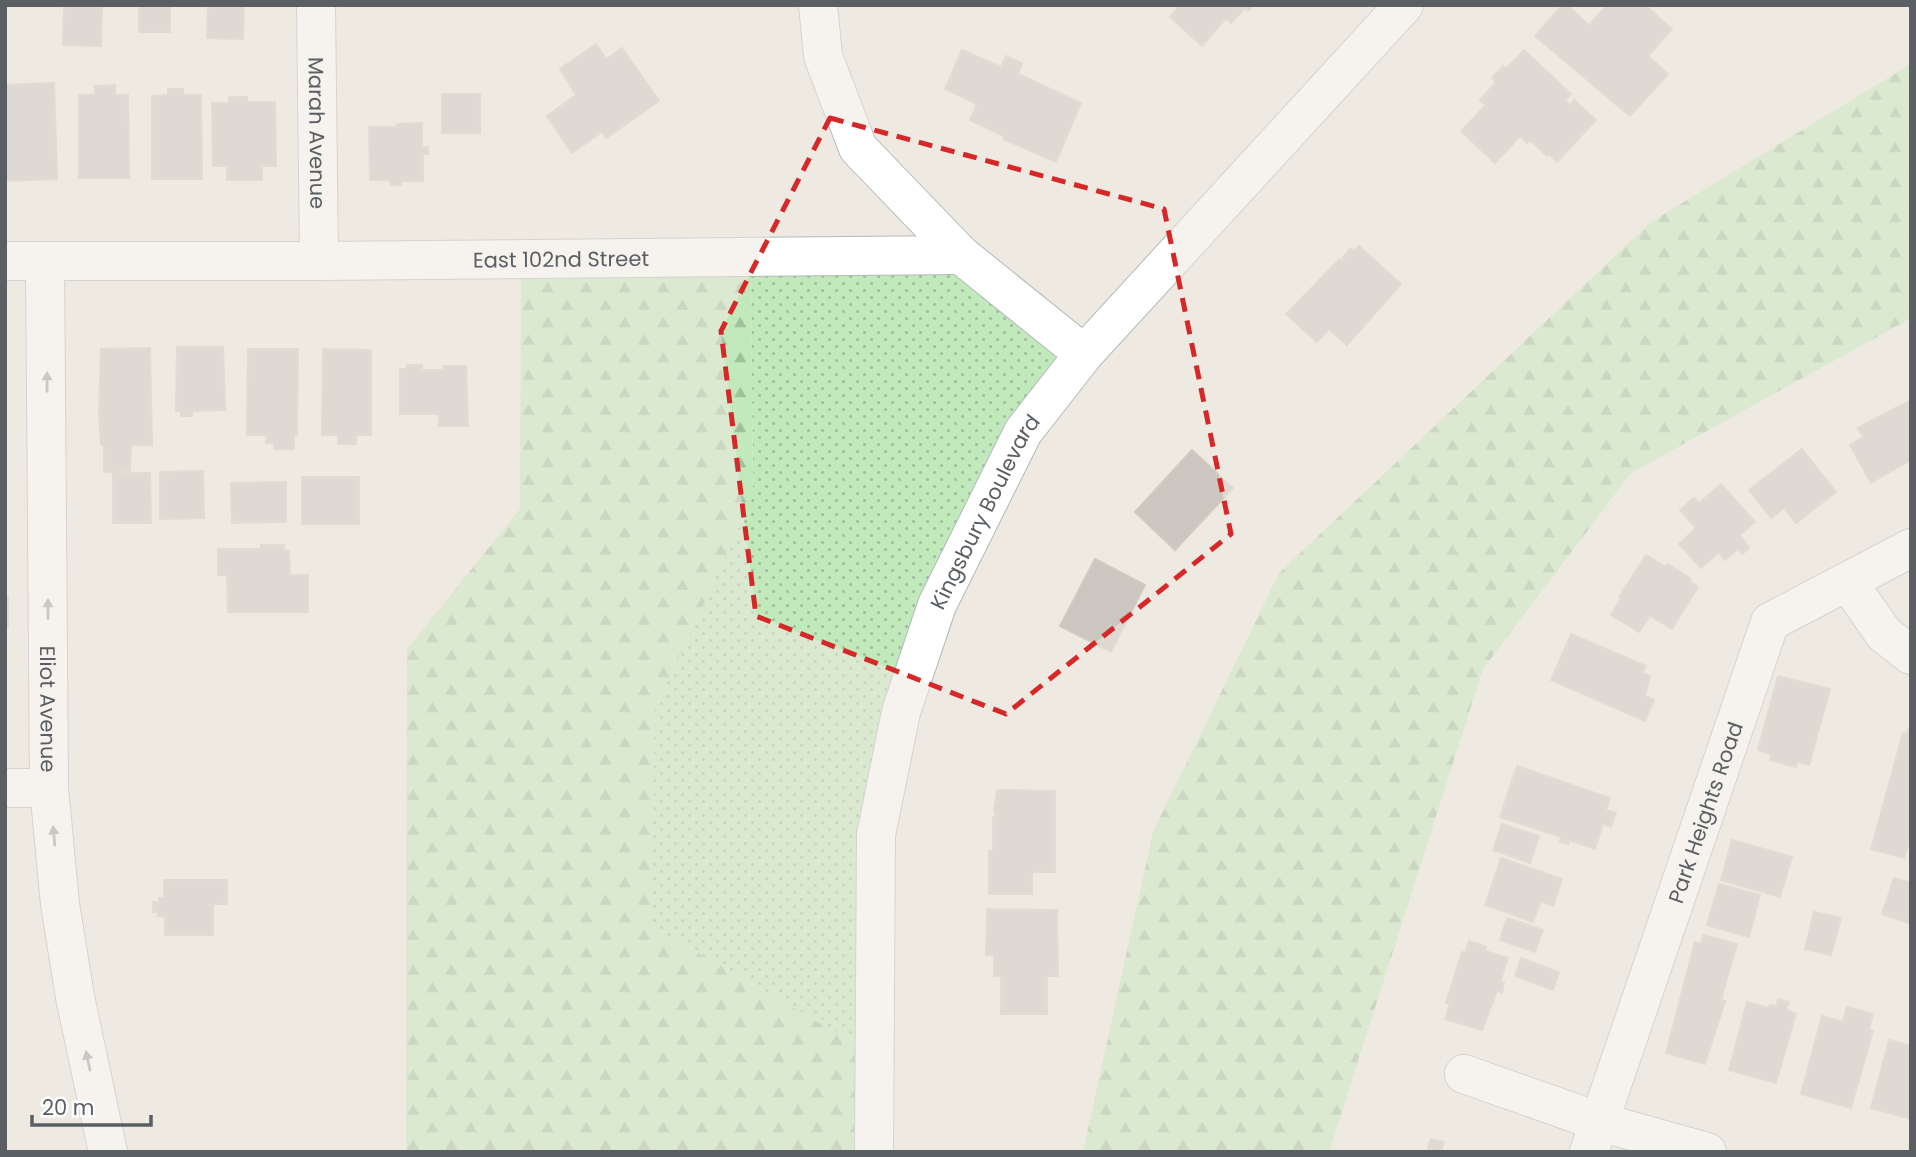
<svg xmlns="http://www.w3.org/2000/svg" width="1916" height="1157" viewBox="0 0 1916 1157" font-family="Poppins,sans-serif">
  <defs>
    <pattern id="grass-dots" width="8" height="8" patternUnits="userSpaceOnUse" patternTransform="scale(1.75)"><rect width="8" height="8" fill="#c1e9bb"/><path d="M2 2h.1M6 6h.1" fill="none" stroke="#a0c09c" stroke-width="1.8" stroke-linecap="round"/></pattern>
    <pattern id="forest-firs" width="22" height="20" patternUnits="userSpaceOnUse" patternTransform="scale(1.75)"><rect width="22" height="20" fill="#c1e9bb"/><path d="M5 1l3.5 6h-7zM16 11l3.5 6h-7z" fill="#a0c09c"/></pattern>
  </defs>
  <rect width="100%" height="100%" fill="#eeeae1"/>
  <polygon fill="url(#grass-dots)" points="961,255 1084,354 901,712 874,1054 651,926 655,709 753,496 751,257"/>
  <g fill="url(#forest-firs)">
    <polygon points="1911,64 1911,318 1631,473 1483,669 1329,1152 1083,1152 1153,832 1279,573 1651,222"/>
    <polygon points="751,257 753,496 655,709 651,926 874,1054 874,1152 406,1152 407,649 520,509 521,259"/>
  </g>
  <g fill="#cbc7c0" stroke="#d3cabf" stroke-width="2">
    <polygon points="64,5 102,5 101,46 63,45"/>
    <rect x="139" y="5" width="31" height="27"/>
    <polygon points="208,5 244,5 243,39 207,38"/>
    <polygon points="1180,5 1254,5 1248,11 1245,8 1231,23 1226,18 1202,46 1170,17"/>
    <polygon points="1562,5 1567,5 1589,25 1607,5 1645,5 1672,29 1648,56 1668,74 1630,116 1535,36"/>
    <polygon points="596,44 606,59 622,48 659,101 606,138 602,132 572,153 547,116 576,95 560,69"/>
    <polygon points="962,50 1001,67 1006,56 1022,63 1018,74 1081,103 1056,162 1003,139 1004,136 970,120 977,104 945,89"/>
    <polygon points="1524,50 1571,94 1565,100 1570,105 1574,100 1596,120 1557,162 1549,154 1547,156 1530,140 1527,143 1520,136 1495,163 1461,131 1486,105 1480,100 1496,82 1492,78 1503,66 1506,69"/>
    <polygon points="54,83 57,179 5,181 5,85"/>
    <polygon points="115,85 115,95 128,95 129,178 79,178 79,95 95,95 95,86"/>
    <polygon points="168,89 183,89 183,95 201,95 202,179 152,179 152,96 168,95"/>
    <rect x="442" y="94" width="38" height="39"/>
    <polygon points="229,97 247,97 247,102 275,102 276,166 262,166 262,180 227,180 227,166 213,166 212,103 229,103"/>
    <polygon points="422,123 422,147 428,147 428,154 423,154 423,181 401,181 401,185 391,185 391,181 387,180 370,180 369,127 397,127 397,124"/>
    <polygon points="1359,246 1401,284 1347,345 1329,329 1317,342 1286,314 1340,259 1344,263 1343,257 1350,249 1356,250"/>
    <polygon points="177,347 223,347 225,410 192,411 192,416 181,416 181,411 176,411"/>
    <polygon points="150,348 152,445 131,445 130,471 104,472 104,445 101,445 99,414 101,349"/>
    <polygon points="248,349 298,349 297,435 294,435 294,449 274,449 274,443 266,443 267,435 247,435"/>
    <polygon points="323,349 371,350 371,435 356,435 356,444 338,444 338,435 322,435"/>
    <polygon points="407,365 422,365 422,370 443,370 443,366 466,366 468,426 439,426 439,414 400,414 400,369 407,369"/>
    <polygon points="1911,400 1911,460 1871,483 1850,445 1863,437 1858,428"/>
    <polygon points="1802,449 1836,492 1796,523 1784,508 1771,518 1749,490"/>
    <polygon points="1192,450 1233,488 1175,550 1135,512"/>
    <polygon points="203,471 204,518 160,519 160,472"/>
    <polygon points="113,473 150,473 151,523 113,523"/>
    <rect x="302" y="477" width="57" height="47"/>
    <polygon points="286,482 286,522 232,523 231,483"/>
    <polygon points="1721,484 1755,522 1740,535 1749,548 1742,554 1738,549 1725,560 1719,552 1701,568 1679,544 1696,528 1680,510 1694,498 1699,503"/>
    <polygon points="261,545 284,545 284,551 289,551 290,575 308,575 308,612 228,612 227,575 218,575 218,549 261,549"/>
    <polygon points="1646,555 1666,567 1668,564 1691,579 1689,581 1698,587 1672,629 1650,616 1639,632 1611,615 1621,598 1619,597"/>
    <polygon points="1095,559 1145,585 1111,652 1060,626"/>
    <rect x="5" y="597" width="3" height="30"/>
    <polygon points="1571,634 1646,666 1643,673 1650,676 1645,696 1654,700 1645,721 1551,680"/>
    <polygon points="1778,676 1830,689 1809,765 1798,762 1796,767 1770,760 1772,754 1758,750"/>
    <polygon points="1908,730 1911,731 1911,836 1904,858 1871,849 1903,733 1908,734"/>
    <polygon points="1517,766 1610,798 1606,810 1616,813 1611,827 1603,824 1595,849 1569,840 1568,844 1560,842 1561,837 1500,817"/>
    <polygon points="997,790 1055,791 1055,872 1032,872 1032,894 989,894 989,851 993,851 993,817 997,817 994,811"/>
    <polygon points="1502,824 1539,836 1530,863 1493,850"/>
    <polygon points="1732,840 1792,857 1780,897 1721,880"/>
    <polygon points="1501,858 1562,879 1553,906 1541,901 1533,922 1485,905"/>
    <polygon points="1894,878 1911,883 1911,924 1882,914"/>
    <polygon points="164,880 227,880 227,904 213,904 213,935 165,935 165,916 158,916 158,912 153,912 153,902 159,902 159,898 164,898"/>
    <polygon points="1719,884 1760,895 1749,937 1707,925"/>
    <polygon points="987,909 1057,910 1058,976 1047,976 1047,1014 1001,1014 1001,976 994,976 994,955 986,955"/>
    <polygon points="1814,912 1841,918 1831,955 1805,949"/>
    <polygon points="1507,918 1543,930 1535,952 1500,940"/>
    <polygon points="1703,935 1737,944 1721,1000 1725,1001 1705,1064 1666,1053 1695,942 1701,944"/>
    <polygon points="1469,941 1486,947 1485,951 1508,958 1500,982 1504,983 1502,993 1497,991 1482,1030 1445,1019 1450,1004 1446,1003 1462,952 1465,953"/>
    <polygon points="1521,958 1559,972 1553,990 1515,976"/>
    <polygon points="1778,999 1789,1002 1786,1009 1796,1014 1776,1083 1729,1070 1747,1002 1769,1008 1770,1005 1776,1006"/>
    <polygon points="1847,1007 1873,1014 1869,1030 1873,1031 1851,1108 1801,1094 1822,1016 1843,1022"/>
    <polygon points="1889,1040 1911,1046 1911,1119 1871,1108"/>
    <polygon points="1431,1139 1444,1142 1441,1152 1427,1152"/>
  </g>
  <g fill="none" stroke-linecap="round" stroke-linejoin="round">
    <defs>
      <g id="minor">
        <path id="s1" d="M 316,5 L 319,261"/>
        <polyline points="818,5 823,56 858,148 961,255 1084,354"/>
        <path id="s2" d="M 5,261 L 319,261 L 961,255"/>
        <path id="s3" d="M 45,261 L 49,788 L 60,904 L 75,997 L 108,1152"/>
        <polyline points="1848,582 1884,634 1911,655"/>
        <polyline points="5,788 49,788"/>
        <polyline points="1464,1074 1600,1122 1707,1152"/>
        <path id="s4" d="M 874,1152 L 876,835 L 901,712 L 937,605 L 1023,432 L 1084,354 L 1404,5"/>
        <path id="s5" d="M 1589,1152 L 1770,622 L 1911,548"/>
      </g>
    </defs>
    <use href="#minor" stroke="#b4b9bd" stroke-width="40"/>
    <use href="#minor" stroke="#fff" stroke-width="38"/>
  </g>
  <defs><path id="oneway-solid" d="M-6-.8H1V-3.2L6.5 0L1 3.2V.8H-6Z" transform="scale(1.75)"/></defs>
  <g fill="#9c9fa2">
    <use href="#oneway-solid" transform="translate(47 382) rotate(-90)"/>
    <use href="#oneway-solid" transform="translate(48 609) rotate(-90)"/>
    <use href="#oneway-solid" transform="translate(54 836) rotate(-95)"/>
    <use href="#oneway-solid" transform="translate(88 1061) rotate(-102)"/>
  </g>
  <path d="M0 0H1916V1157H0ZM 830,118 L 1164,209 L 1231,534 L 1006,714 L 756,616 L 721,331 Z" fill="#eeeae1" fill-opacity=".55" fill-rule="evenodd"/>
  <path fill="none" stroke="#d62828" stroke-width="5" stroke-dasharray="14 9" stroke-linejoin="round" d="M 830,118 L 1164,209 L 1231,534 L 1006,714 L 756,616 L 721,331 Z"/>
  <g text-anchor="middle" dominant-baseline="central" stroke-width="5" stroke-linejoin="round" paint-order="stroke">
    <g font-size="21" fill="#5a5f64" stroke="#fff">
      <text stroke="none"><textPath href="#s1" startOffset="128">Marah Avenue</textPath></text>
      <text stroke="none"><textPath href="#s2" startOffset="556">East 102nd Street</textPath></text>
      <text stroke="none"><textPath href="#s4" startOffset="660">Kingsbury Boulevard</textPath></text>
      <text stroke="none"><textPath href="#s3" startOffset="448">Eliot Avenue</textPath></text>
      <text stroke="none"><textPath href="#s5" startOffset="359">Park Heights Road</textPath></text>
    </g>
  </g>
  <rect width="1916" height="1157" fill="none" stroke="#5a5f64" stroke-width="14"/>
  <path d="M32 1115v10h119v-10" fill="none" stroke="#5a5f64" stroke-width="3.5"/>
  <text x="42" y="1115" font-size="21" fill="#5a5f64" stroke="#ffffff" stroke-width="5" paint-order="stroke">20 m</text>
</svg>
